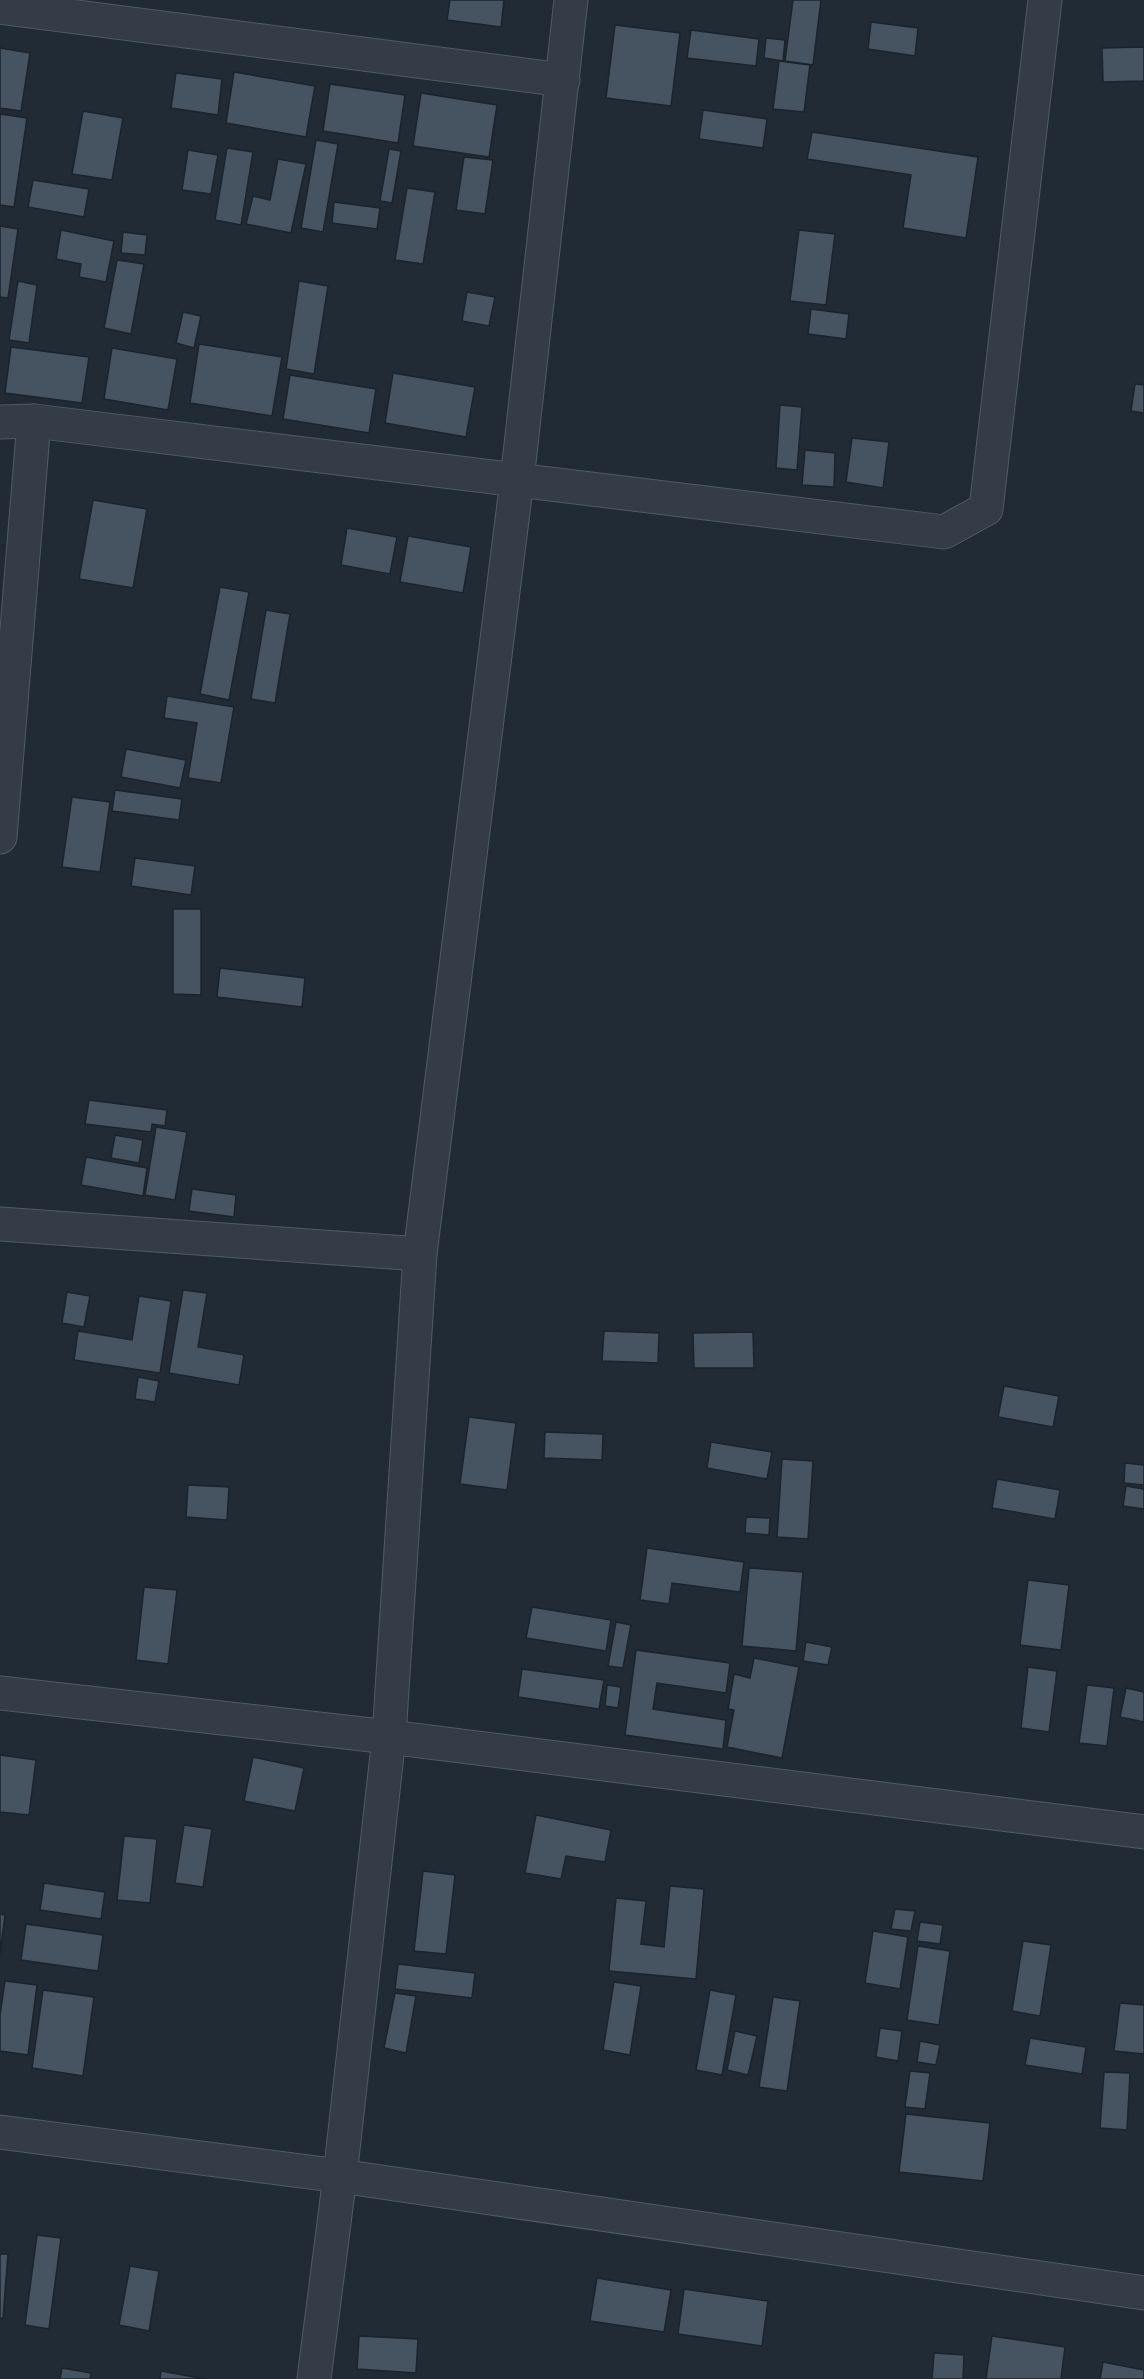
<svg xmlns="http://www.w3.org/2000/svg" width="1144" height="2379" viewBox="0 0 1144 2379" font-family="'Sofia Sans Condensed',sans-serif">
  <rect width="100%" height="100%" fill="#202b36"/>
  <g fill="#465360" stroke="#1b242d" stroke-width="1.5">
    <polygon points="450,0 504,0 501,27 447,20"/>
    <polygon points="793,0 821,0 813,65 785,61"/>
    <polygon points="871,22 918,28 915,56 868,49"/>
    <polygon points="615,25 680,33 671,106 606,98"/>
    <polygon points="691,30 759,39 756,66 687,58"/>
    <polygon points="766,38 785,40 783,61 764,58"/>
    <polygon points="1144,47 1144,81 1103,82 1102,48"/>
    <polygon points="0,48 30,53 21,111 0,108"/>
    <polygon points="779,61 810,65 804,112 773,109"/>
    <polygon points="234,72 315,86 306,137 226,123"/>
    <polygon points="176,73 222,79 218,115 171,108"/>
    <polygon points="330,84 405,95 398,143 323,131"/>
    <polygon points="421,93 497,105 489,157 413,146"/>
    <polygon points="703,110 767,119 763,148 699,139"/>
    <polygon points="83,111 123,118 112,180 72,174"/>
    <polygon points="0,114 27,118 14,207 0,205"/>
    <polygon points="812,132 978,157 966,238 903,228 911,175 807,159"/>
    <polygon points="316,140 338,144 323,232 301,228"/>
    <polygon points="227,148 253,152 241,225 215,220"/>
    <polygon points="389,149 401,151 392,203 380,201"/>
    <polygon points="188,150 218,155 211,194 182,190"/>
    <polygon points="464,157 493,160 485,214 456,210"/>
    <polygon points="278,159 306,164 291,233 246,224 253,196 270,200"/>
    <polygon points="33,180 89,189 84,217 28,207"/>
    <polygon points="407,188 435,192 423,264 395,260"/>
    <polygon points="334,202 380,208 377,229 332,223"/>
    <polygon points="0,226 18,229 8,298 0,297"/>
    <polygon points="61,230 114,241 106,282 79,277 81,264 56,259"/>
    <polygon points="799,230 835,234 826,305 790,301"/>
    <polygon points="123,232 147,235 145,255 121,253"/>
    <polygon points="117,260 144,264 131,334 104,328"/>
    <polygon points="18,281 37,285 29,343 9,340"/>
    <polygon points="299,281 328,286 314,374 286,369"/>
    <polygon points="467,292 495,297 489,326 462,321"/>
    <polygon points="811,309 849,314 846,339 808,334"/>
    <polygon points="183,312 201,316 194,348 176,343"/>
    <polygon points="199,344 282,357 272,416 190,403"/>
    <polygon points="11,347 89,357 82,403 5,393"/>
    <polygon points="112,348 177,359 168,410 104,399"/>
    <polygon points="393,373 475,387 466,437 385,423"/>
    <polygon points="290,375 376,389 369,433 283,419"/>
    <polygon points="1135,384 1144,385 1144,413 1131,411"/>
    <polygon points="780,405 802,407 797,470 776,468"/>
    <polygon points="852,438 889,442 883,488 846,482"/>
    <polygon points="805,450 835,453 834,487 802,485"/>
    <polygon points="93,500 147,509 133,588 79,579"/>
    <polygon points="347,528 397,537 390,574 341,565"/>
    <polygon points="408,536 471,547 463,593 400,582"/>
    <polygon points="220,587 249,592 229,700 200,694"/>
    <polygon points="266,610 290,614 275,703 251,699"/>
    <polygon points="167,696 234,707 221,783 188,778 197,723 164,718"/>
    <polygon points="126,749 186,760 180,788 121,777"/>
    <polygon points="115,790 182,799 179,820 112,811"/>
    <polygon points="72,797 110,802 100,872 62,867"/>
    <polygon points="135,858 195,866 191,895 131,886"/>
    <polygon points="173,909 201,909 201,995 173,994"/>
    <polygon points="220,968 305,978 302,1007 217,997"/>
    <polygon points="89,1100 167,1110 165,1126 152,1124 151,1132 85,1124"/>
    <polygon points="156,1127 187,1132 175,1200 145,1195"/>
    <polygon points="115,1135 143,1140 139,1163 111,1158"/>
    <polygon points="86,1157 147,1168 143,1196 81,1185"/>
    <polygon points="192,1189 236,1195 234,1217 189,1211"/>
    <polygon points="183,1290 207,1293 198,1347 244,1355 239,1385 169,1373"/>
    <polygon points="67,1292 90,1296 84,1327 62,1323"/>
    <polygon points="139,1296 171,1301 160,1373 74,1360 78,1331 132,1340"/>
    <polygon points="604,1331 659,1333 658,1363 602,1361"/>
    <polygon points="753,1332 754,1368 694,1368 693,1333"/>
    <polygon points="138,1377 159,1381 155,1402 135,1399"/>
    <polygon points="1004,1386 1059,1396 1053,1427 998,1417"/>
    <polygon points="469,1417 516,1423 507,1490 460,1484"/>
    <polygon points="545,1432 603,1434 602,1460 544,1458"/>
    <polygon points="711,1442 772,1452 767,1479 707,1468"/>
    <polygon points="782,1459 813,1461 808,1539 777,1537"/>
    <polygon points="1125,1463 1144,1465 1144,1485 1124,1483"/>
    <polygon points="997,1479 1060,1490 1055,1519 992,1508"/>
    <polygon points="188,1485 229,1487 227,1520 186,1517"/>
    <polygon points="1126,1486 1144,1489 1144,1509 1123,1506"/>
    <polygon points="746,1517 770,1518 769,1535 745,1533"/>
    <polygon points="647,1548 744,1562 740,1592 672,1583 669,1604 640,1600"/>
    <polygon points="749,1568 803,1572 796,1651 742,1646"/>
    <polygon points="1028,1580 1069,1585 1061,1650 1020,1645"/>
    <polygon points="144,1587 177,1590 168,1664 136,1660"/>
    <polygon points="532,1607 611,1620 606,1651 526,1638"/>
    <polygon points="616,1622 631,1625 623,1668 608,1666"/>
    <polygon points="806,1642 832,1647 828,1665 803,1661"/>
    <polygon points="636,1650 730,1663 726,1693 657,1683 653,1709 726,1720 723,1749 625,1735"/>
    <polygon points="754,1658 799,1667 782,1758 727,1747 734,1710 728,1709 734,1674 750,1678"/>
    <polygon points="1028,1667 1057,1671 1049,1732 1021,1728"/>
    <polygon points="522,1669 604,1680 599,1709 518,1697"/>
    <polygon points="607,1685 621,1687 618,1708 605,1706"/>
    <polygon points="1087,1685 1114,1688 1107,1746 1079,1743"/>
    <polygon points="1126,1688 1144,1692 1144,1722 1120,1717"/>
    <polygon points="0,1755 36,1760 29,1815 0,1812"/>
    <polygon points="253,1757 304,1768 295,1811 244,1801"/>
    <polygon points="536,1815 611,1830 605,1862 566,1856 561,1879 525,1873"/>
    <polygon points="184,1825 212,1829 203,1887 175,1883"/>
    <polygon points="124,1836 157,1839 150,1903 117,1900"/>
    <polygon points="423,1871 455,1875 446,1954 414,1951"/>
    <polygon points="44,1883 105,1892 101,1919 40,1910"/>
    <polygon points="670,1886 704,1889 696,1979 609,1971 616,1898 646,1901 641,1944 664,1947"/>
    <polygon points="895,1909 915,1911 911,1931 891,1929"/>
    <polygon points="0,1914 5,1915 0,1954"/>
    <polygon points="920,1922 943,1925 940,1944 917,1941"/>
    <polygon points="26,1924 103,1935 98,1971 21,1960"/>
    <polygon points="873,1931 908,1937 900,1989 865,1983"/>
    <polygon points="1023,1941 1051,1945 1040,2016 1012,2011"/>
    <polygon points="918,1946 950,1951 939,2025 907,2020"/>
    <polygon points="398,1964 475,1973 472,1998 395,1989"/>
    <polygon points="5,1981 37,1985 28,2055 0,2051 0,2015"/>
    <polygon points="614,1982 641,1986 630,2055 603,2050"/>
    <polygon points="43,1990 94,1997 83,2076 32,2068"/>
    <polygon points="710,1990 736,1995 722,2075 696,2070"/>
    <polygon points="395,1993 416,1996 406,2053 384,2048"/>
    <polygon points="773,1997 800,2001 787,2091 759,2087"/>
    <polygon points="1120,2003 1144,2005 1144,2054 1114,2051"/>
    <polygon points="880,2028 902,2031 898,2061 876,2057"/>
    <polygon points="735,2031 757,2036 748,2075 727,2070"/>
    <polygon points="1030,2038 1086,2047 1082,2074 1025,2065"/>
    <polygon points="920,2041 940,2045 936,2065 917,2062"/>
    <polygon points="910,2071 930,2073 925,2109 905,2107"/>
    <polygon points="1104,2072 1130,2073 1127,2130 1100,2128"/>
    <polygon points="906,2114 990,2123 983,2181 899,2172"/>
    <polygon points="37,2235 61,2238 49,2329 25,2325"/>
    <polygon points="0,2254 8,2254 3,2319 0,2318"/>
    <polygon points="130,2266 159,2271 149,2331 119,2325"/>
    <polygon points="597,2278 671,2290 664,2332 590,2321"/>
    <polygon points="684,2289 768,2301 762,2346 678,2334"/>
    <polygon points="359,2336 418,2339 416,2373 357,2369"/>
    <polygon points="992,2336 1065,2347 1061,2379 986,2379"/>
    <polygon points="934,2353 964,2355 963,2379 932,2379"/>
    <polygon points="1103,2362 1144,2370 1144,2379 1100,2379"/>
    <polygon points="62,2368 91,2373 90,2379 60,2379"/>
    <polygon points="161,2371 205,2379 160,2379"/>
  </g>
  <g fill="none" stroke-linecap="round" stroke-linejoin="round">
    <defs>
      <g id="street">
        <polyline points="0,7 563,80"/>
        <polyline points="0,422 34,421 944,532 986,509 1045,0"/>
        <polyline points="0,837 34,421"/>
        <polyline points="0,1224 420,1254"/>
        <polyline points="0,1693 389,1737 1144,1832"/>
        <polyline points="0,2132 340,2176 1144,2293"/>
        <polyline points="314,2379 340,2176 389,1737 420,1254 517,480 571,0"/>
      </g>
    </defs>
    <use href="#street" stroke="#515b64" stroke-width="35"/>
    <use href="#street" stroke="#343d47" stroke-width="33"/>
  </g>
</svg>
